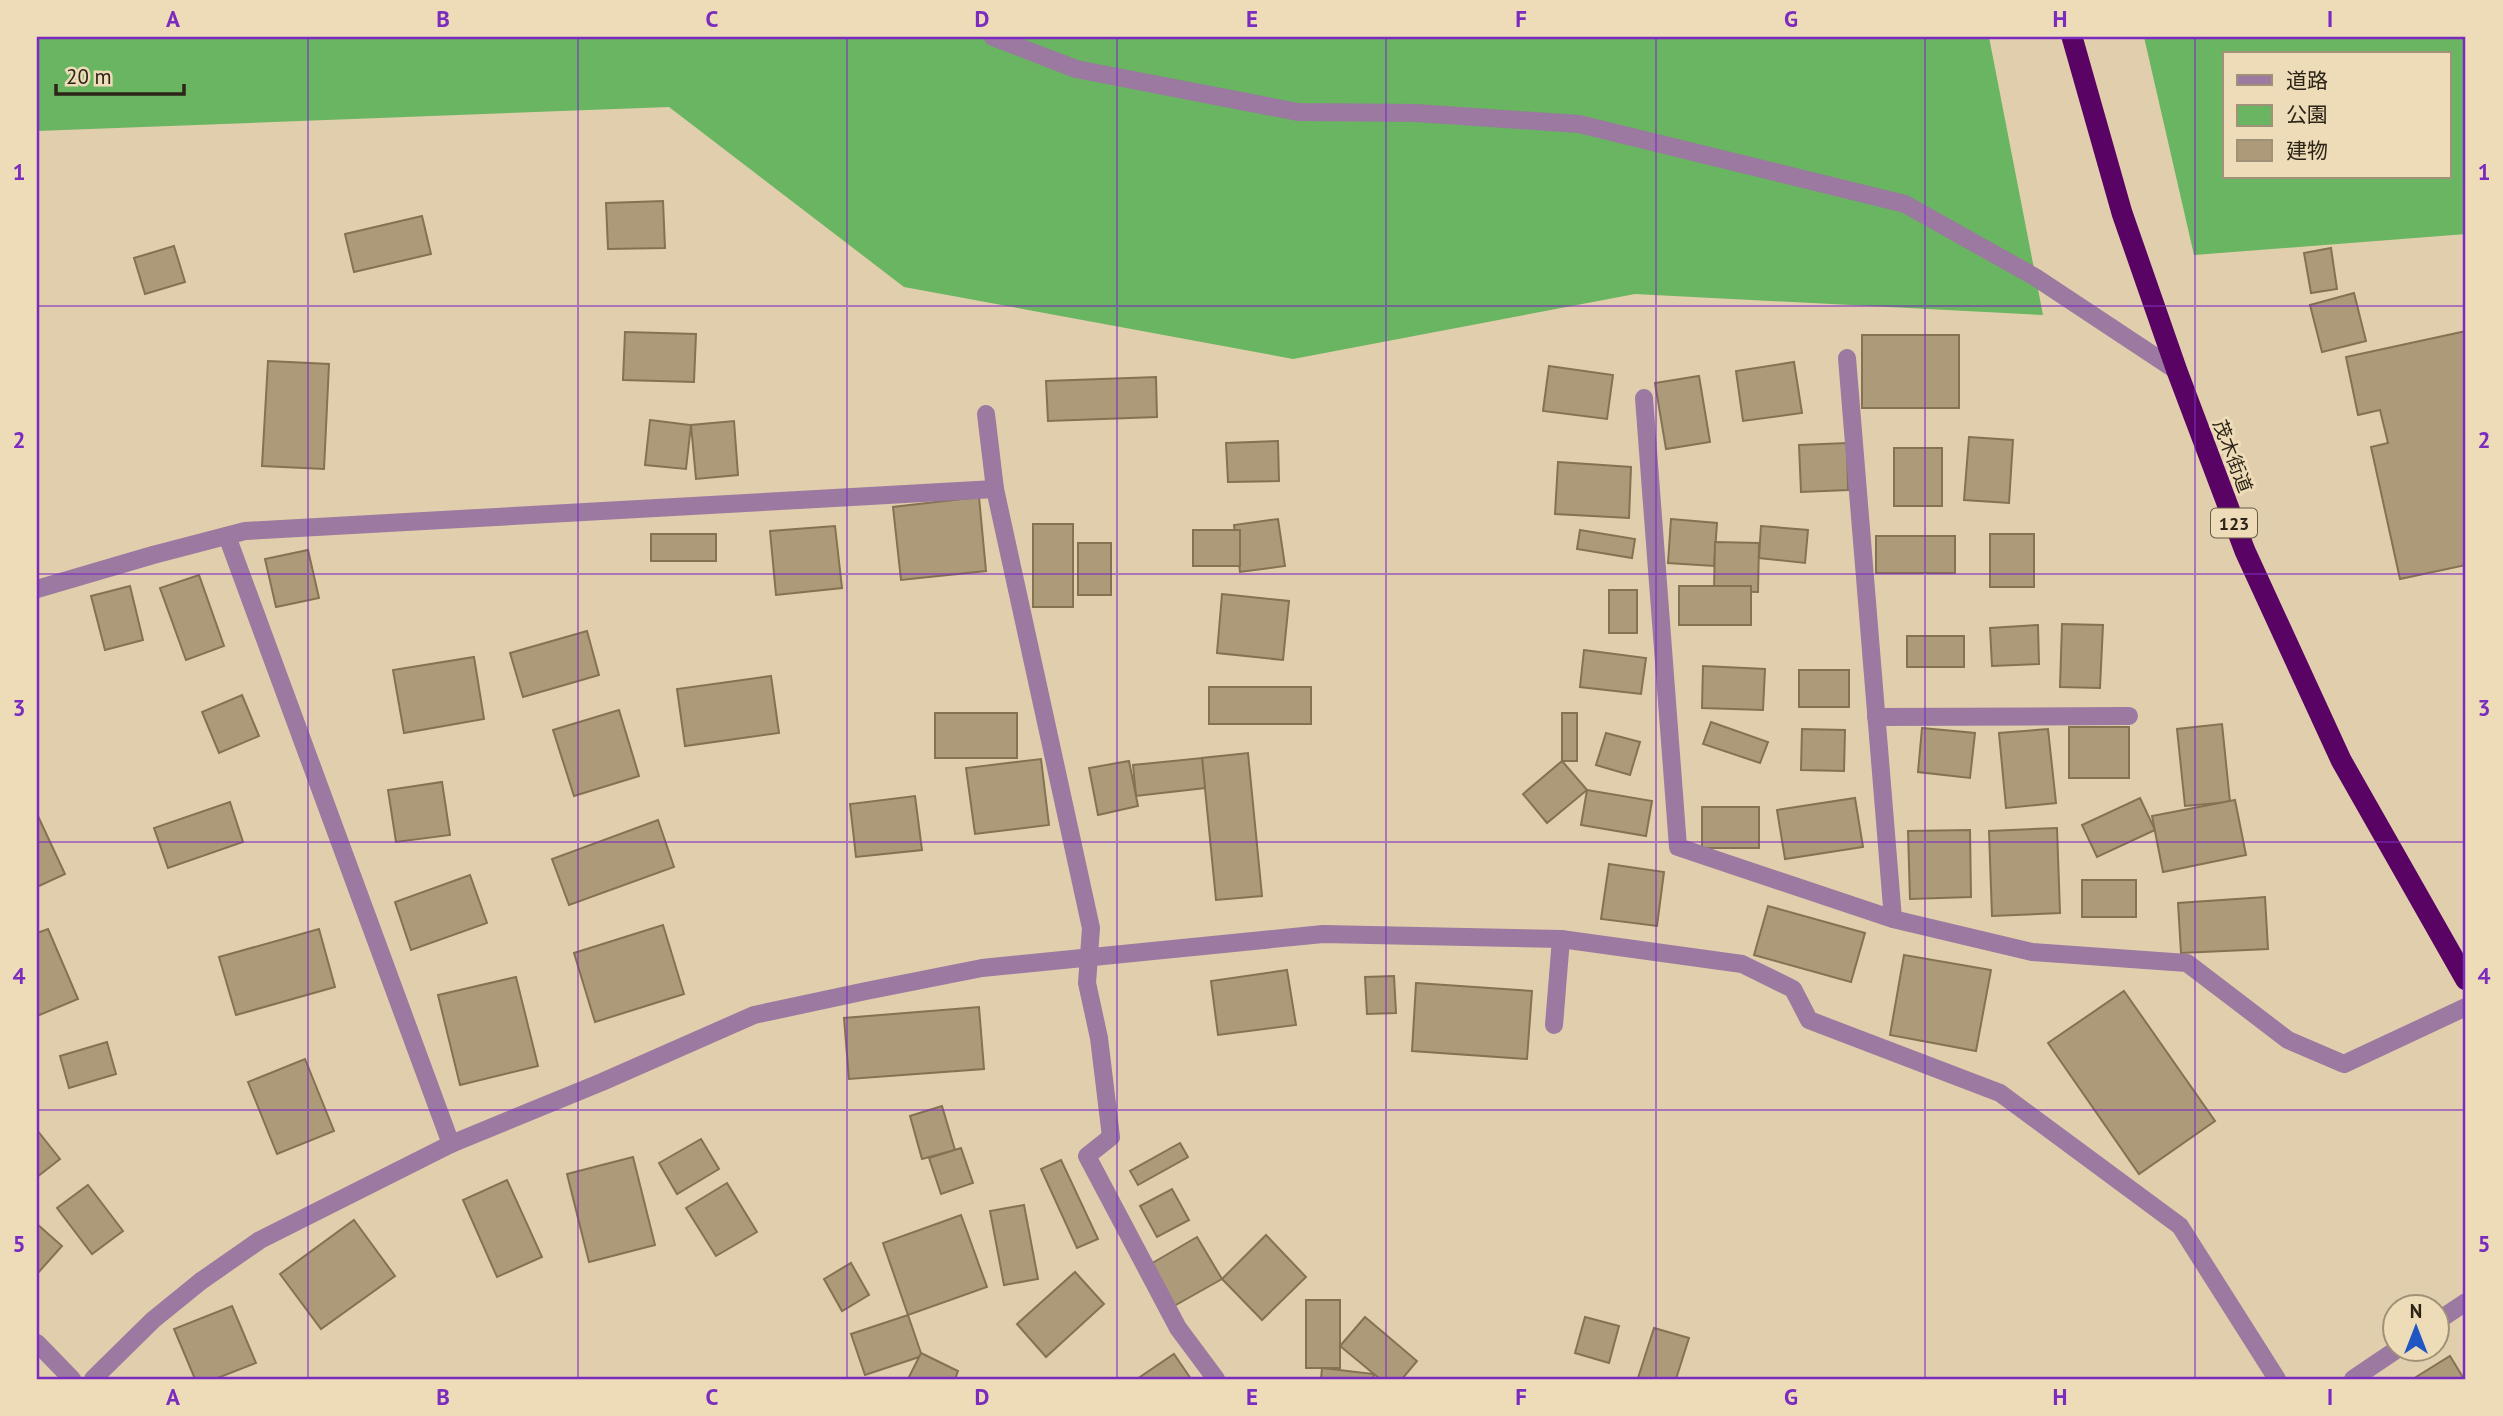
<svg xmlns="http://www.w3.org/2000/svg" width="2503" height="1416" viewBox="0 0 2503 1416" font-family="'PT Sans','Noto Sans JP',sans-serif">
  <rect width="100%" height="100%" fill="#e1ceac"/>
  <g fill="#69b561" fill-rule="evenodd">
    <polygon points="37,37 1989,37 2043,315 1635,294 1293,359 904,287 669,107 37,131"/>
    <path d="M 2144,37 L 2466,37 L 2466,234 L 2194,255 ZM 2225,54 L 2449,54 L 2449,177 L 2225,177 Z"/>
  </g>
  <g fill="#ac9a79" stroke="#847253" stroke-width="2">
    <polygon points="663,201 665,248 608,249 606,203"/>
    <polygon points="422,216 431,254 354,272 345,234"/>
    <polygon points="174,246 185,282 145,294 134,258"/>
    <polygon points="2331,248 2337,289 2311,293 2304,253"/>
    <polygon points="2354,293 2366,341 2322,352 2310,305"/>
    <polygon points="2466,331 2466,565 2400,579 2371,447 2388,443 2380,410 2358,415 2346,357"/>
    <polygon points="625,332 696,334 694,382 623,380"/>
    <rect x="1862" y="335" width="97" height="73"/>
    <polygon points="268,361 329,364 324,469 262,466"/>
    <polygon points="1794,362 1802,413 1743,421 1736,371"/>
    <polygon points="1549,366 1613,375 1607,419 1543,411"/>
    <polygon points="1699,376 1710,442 1666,449 1655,383"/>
    <polygon points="1156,377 1157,417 1048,421 1046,381"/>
    <polygon points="650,420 691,425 686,469 645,465"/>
    <polygon points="734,421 738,475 696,479 691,425"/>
    <polygon points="1969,437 2013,440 2009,503 1964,500"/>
    <polygon points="1278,441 1279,481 1228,482 1226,443"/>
    <polygon points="1847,443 1848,490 1801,492 1799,445"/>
    <rect x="1894" y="448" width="48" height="58"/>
    <polygon points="1558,462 1631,467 1629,518 1555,514"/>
    <polygon points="979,497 986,571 901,580 893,507"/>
    <polygon points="1278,519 1285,566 1240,572 1234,525"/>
    <polygon points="1671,519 1717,523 1714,566 1668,563"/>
    <rect x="1033" y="524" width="40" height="83"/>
    <polygon points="835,526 842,588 776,595 770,531"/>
    <polygon points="1761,526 1808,530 1805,563 1759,558"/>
    <rect x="1193" y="530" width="47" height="36"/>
    <polygon points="1580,530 1635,539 1632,558 1577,549"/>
    <rect x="651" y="534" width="65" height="27"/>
    <rect x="1990" y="534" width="44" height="53"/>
    <rect x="1876" y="536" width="79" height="37"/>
    <polygon points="1715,542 1759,543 1758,592 1714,591"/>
    <rect x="1078" y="543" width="33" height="52"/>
    <polygon points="308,550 319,598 276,607 265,559"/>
    <polygon points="199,575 224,646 186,660 160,588"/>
    <polygon points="130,586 143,640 105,650 91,596"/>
    <rect x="1679" y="586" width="72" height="39"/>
    <rect x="1609" y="590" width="28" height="43"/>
    <polygon points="1222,594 1289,601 1283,660 1217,653"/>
    <polygon points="2062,624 2103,625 2100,688 2060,687"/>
    <polygon points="2038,625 2039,664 1992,666 1990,628"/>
    <polygon points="587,631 599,675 523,697 510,653"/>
    <rect x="1907" y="636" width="57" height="31"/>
    <polygon points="1584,650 1646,658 1641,694 1580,687"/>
    <polygon points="474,657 484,719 404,733 393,670"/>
    <polygon points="1703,666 1765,669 1763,710 1702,708"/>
    <rect x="1799" y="670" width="50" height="37"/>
    <polygon points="771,676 779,733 685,746 677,689"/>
    <rect x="1209" y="687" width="102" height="37"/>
    <polygon points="242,695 259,736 219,753 202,712"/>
    <polygon points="619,710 639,776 574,796 553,730"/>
    <rect x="935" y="713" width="82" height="45"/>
    <rect x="1562" y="713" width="15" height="48"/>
    <polygon points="1711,722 1768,742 1760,763 1703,744"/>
    <polygon points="2222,724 2230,802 2185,806 2177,729"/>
    <rect x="2069" y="727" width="60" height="51"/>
    <polygon points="1922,728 1975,733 1970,778 1918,772"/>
    <polygon points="1802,729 1845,730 1844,771 1801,770"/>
    <polygon points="2048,729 2056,803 2006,808 1999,733"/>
    <polygon points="1606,733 1640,742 1630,775 1596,765"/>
    <polygon points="1248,753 1262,896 1216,900 1202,758"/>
    <polygon points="1202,758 1205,788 1136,796 1133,765"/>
    <polygon points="1041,759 1049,825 975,834 966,768"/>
    <polygon points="1129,761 1138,806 1098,815 1089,768"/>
    <polygon points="1562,761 1587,790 1547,823 1523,794"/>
    <polygon points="442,782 450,835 396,842 388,790"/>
    <polygon points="1587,790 1652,801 1646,836 1581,825"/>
    <polygon points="915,796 922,850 856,857 850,804"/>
    <polygon points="1855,798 1863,847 1785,859 1777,810"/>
    <polygon points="2140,798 2155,830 2097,857 2082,825"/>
    <polygon points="2235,800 2246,855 2163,872 2152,816"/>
    <polygon points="230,802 243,842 168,868 154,828"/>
    <rect x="1702" y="807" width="57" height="41"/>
    <polygon points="37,814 65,874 37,887"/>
    <polygon points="658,820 674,867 569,905 552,859"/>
    <polygon points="2057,828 2060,913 1992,916 1989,831"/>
    <polygon points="1970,830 1971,897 1910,899 1908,831"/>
    <polygon points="1609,864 1664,872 1657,926 1601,919"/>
    <polygon points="470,875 487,923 411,950 395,902"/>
    <rect x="2082" y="880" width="54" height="37"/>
    <polygon points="2265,897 2268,949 2181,953 2178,903"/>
    <polygon points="1768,906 1865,933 1851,982 1754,955"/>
    <polygon points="663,925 684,994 595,1022 574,953"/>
    <polygon points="48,929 78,999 37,1016 37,933"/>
    <polygon points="319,929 335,987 236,1015 219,957"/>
    <polygon points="1904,955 1991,970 1976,1051 1890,1035"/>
    <polygon points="1287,970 1296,1025 1218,1035 1211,981"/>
    <polygon points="1394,976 1396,1013 1367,1014 1365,977"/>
    <polygon points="516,977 538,1066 460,1085 438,995"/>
    <polygon points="1416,983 1532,991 1527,1059 1412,1051"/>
    <polygon points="2124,991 2215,1121 2139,1174 2048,1043"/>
    <polygon points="979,1007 984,1069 849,1079 844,1018"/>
    <polygon points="107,1042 116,1074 69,1088 60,1056"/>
    <polygon points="305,1059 334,1131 277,1154 248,1082"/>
    <polygon points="942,1106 955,1150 922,1159 910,1116"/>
    <polygon points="37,1130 60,1159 37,1177"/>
    <polygon points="701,1139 719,1169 677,1194 659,1163"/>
    <polygon points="1180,1143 1188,1157 1138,1185 1130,1171"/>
    <polygon points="961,1148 973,1183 941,1194 929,1158"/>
    <polygon points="633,1157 655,1245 589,1262 567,1174"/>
    <polygon points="1061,1160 1098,1239 1077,1248 1041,1169"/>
    <polygon points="507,1180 542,1257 497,1277 463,1200"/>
    <polygon points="727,1183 757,1232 716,1256 686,1208"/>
    <polygon points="88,1185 123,1231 92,1254 57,1208"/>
    <polygon points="1172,1189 1189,1220 1157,1237 1140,1206"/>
    <polygon points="1024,1205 1038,1279 1004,1285 990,1211"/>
    <polygon points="961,1215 987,1287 908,1315 883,1243"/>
    <polygon points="354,1220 395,1276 321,1329 280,1274"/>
    <polygon points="37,1224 62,1246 37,1274"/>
    <polygon points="1266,1235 1306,1277 1262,1320 1222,1279"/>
    <polygon points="1197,1237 1222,1279 1174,1306 1149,1265"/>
    <polygon points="851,1263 869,1295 842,1311 824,1279"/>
    <polygon points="1075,1272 1104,1304 1046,1357 1017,1324"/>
    <rect x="1306" y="1300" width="34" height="68"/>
    <polygon points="232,1306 256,1363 215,1379 195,1379 174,1329"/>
    <polygon points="908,1315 922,1356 865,1375 851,1334"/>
    <polygon points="1365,1317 1417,1361 1402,1379 1380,1379 1340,1346"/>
    <polygon points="1585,1317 1619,1326 1609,1363 1575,1353"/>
    <polygon points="1654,1328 1689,1338 1676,1379 1638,1378"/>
    <polygon points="921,1353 958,1371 955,1379 908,1379"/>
    <polygon points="1174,1354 1191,1379 1137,1379"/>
    <polygon points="2450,1356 2464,1379 2417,1379 2416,1377"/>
    <polygon points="1322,1368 1374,1374 1373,1379 1321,1379"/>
  </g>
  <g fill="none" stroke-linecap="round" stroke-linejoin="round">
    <g stroke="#9b79a0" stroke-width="18">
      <polyline points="993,37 1076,69 1298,112 1416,113 1579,124 1905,204 2035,277 2177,371"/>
      <polyline points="1847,358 1893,919"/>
      <polyline points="1644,398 1678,847 1893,919 2032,952 2187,963 2288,1040 2344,1064 2466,1007"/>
      <polyline points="986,414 995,489 1091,928 1087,983 1099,1038 1111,1137 1087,1156 1178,1328 1216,1379"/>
      <polyline points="227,536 451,1144"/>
      <polyline points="37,589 153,555 245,531 995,489"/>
      <polyline points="1876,717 2129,716"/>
      <polyline points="1554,1025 1561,939"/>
      <polyline points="2436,1322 2466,1302"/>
      <polyline points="37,1343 72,1379"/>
      <polyline points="93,1379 153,1320 201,1281 260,1240 451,1144 602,1082 754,1015 866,991 982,968 1323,934 1561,939 1742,964 1793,989 1809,1020 2000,1093 2180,1226 2277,1379"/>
      <polyline points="2353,1379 2396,1350"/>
    </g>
    <polyline stroke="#590464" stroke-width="21" points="2072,37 2122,213 2177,371 2245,551 2341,760 2466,980"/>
  </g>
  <path fill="none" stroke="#7b2cbf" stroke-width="2" stroke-opacity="0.55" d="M 308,37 L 308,1379M 578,37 L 578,1379M 847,37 L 847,1379M 1117,37 L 1117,1379M 1386,37 L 1386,1379M 1656,37 L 1656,1379M 1925,37 L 1925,1379M 2195,37 L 2195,1379M 37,306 L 2466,306M 37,574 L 2466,574M 37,842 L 2466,842M 37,1110 L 2466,1110"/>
  <g text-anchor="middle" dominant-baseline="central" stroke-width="6" stroke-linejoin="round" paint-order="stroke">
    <rect fill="#eedbb8" stroke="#665b47" stroke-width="2" x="2211" y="508.5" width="46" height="29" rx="5"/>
    <g font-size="18" font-weight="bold" fill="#2b2417">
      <text x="2234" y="523">123</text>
    </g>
    <g font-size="19" fill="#2b2417" stroke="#eedbb8">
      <text transform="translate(2233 456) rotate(69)">茂木街道</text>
    </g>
  </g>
  <rect width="2503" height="1416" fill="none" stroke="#eedbb8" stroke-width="77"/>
  <rect x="2223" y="52" width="228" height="126" fill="#eedbb8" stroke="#a09278" stroke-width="2"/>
  <rect x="2237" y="75" width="35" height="10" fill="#9b79a0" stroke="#a09278" stroke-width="2"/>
  <text x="2286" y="88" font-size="21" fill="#2b2417">道路</text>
  <rect x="2237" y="105" width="35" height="21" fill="#69b561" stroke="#a09278" stroke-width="2"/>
  <text x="2286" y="122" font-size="21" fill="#2b2417">公園</text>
  <rect x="2237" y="140" width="35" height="21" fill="#ac9a79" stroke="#a09278" stroke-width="2"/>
  <text x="2286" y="158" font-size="21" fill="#2b2417">建物</text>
  <g transform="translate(2416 1328)"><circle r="33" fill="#eedbb8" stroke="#a09278" stroke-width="2"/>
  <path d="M0-5L12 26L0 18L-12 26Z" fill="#1f56c3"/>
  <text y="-10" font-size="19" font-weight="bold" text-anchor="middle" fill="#2b2417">N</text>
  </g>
  <path d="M56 84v10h128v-10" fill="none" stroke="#2b2417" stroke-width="3.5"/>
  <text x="66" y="84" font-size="21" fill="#2b2417" stroke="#eedbb8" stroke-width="5" paint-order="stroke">20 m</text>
  <rect x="38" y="38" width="2426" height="1340" fill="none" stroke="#7b2cbf" stroke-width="2.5"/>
  <g font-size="23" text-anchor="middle" font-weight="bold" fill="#7b2cbf">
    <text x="173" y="27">A</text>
    <text x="443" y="27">B</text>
    <text x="712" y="27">C</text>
    <text x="982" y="27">D</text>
    <text x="1252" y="27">E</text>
    <text x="1521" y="27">F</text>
    <text x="1791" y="27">G</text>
    <text x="2060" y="27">H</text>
    <text x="2330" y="27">I</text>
    <text x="19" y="180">1</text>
    <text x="2484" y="180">1</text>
    <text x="19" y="448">2</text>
    <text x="2484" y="448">2</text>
    <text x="19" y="716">3</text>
    <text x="2484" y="716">3</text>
    <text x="19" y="984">4</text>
    <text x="2484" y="984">4</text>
    <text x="19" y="1252">5</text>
    <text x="2484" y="1252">5</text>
    <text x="173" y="1405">A</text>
    <text x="443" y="1405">B</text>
    <text x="712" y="1405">C</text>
    <text x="982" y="1405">D</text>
    <text x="1252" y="1405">E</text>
    <text x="1521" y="1405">F</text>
    <text x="1791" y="1405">G</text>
    <text x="2060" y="1405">H</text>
    <text x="2330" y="1405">I</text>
  </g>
</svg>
